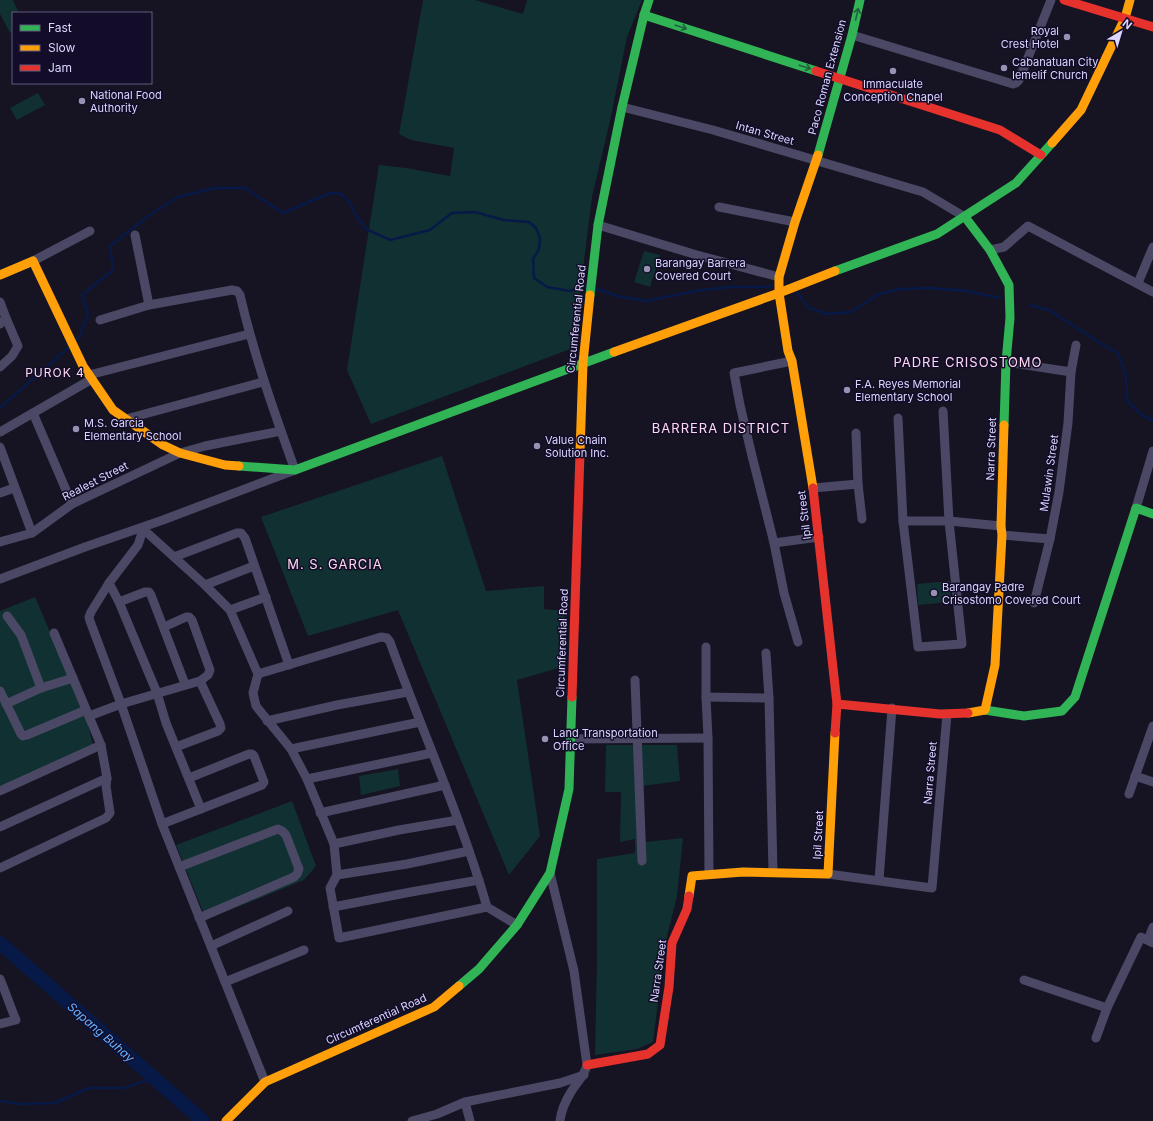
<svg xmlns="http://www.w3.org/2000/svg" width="1153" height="1121" viewBox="0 0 1153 1121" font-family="Inter,sans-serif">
  <rect width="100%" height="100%" fill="#161323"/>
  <g fill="#113032">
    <polygon points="0,0 13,0 19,13 13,13 13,31 10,33 0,14"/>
    <polygon points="423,0 475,0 523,14 527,0 642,0 627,37 610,121 592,197 573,348 371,424 347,370 379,165 406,168 450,176 454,148 411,140 399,134"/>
    <polygon points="38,93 45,105 17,120 10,108"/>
    <polygon points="644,251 660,255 650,287 634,282"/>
    <polygon points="442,456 486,591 544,586 544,609 565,611 562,667 517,680 540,836 509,875 398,610 308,636 261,517"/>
    <polygon points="950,581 951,602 918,605 917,584"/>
    <polygon points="35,597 86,716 93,745 0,790 0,611"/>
    <polygon points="606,745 677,745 680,781 642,786 645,842 683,838 677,896 666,940 653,1042 637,1049 595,1055 597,959 597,859 635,853 635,839 620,842 621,792 605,792"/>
    <polygon points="398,769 400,786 361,795 359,776"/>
    <polygon points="292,801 316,866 304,880 263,897 206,919 176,845"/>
  </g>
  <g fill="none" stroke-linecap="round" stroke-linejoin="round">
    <g stroke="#071a47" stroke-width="2.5">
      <polyline points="595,288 617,296 646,301 701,290 731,287 762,287 773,286"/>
      <polyline points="795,290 809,308 827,314 851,312 879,294 900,289 930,288 967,291 1000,298"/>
      <polyline points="1030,305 1051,311 1100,343 1118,353 1126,375 1127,401 1143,416 1153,420"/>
      <polyline points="76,341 80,336 88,313 82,295 113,270 110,246 151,214 178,197 214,188 245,188 283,213 330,193 341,194 350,203 355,214 366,229 390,240 430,230 452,213 475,212 504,220 529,222 536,228 540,238 539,249 533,259 534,278 547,287 570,291 587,285"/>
      <polyline points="0,408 69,347"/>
      <polyline points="0,1101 19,1104 55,1103 89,1088 124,1088 154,1078"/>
    </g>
    <polyline stroke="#071a47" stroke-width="14" points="0,943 203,1121"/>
    <g stroke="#4a4864" stroke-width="9">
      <polyline points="852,35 1013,84 1016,83 1019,80 1051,0"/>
      <polyline points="622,107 713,130 923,192 965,217"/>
      <polyline points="719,207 795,222"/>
      <polyline points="598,225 697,255 779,277"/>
      <polyline points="135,235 149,305"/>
      <polyline points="990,250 1004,247 1028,226 1153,292"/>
      <polyline points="33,261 90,231"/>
      <polyline points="1138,283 1153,247"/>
      <polyline points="0,302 6,318 0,324"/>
      <polyline points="792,361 734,373 740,405 752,456 774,543 784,593 798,642"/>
      <polyline points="1006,362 1071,372"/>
      <polyline points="0,367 12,356 18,346 6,318"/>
      <polyline points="89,375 249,334"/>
      <polyline points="33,413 72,504"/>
      <polyline points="898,418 903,521 918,647 962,644 949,521 943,411"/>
      <polyline points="126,419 263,382"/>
      <polyline points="0,432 92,379"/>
      <polyline points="856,433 858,484 862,519"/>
      <polyline points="0,447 32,533"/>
      <polyline points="813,488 858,484"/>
      <polyline points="0,493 14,488"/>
      <polyline points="1136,508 1153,451"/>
      <polyline points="903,521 949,521 1001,526"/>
      <polyline points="144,527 138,545 109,583 91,612 89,617 90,621 121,704 162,824 265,1082"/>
      <polyline points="143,529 205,585 230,610 258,674 253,693 256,706 291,749 307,779 334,844 337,875 330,888 339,938 487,907 517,925"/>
      <polyline points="1002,535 1050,539"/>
      <polyline points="0,542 32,533 72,504 180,453 205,446 281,431"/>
      <polyline points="774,543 819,537"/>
      <polyline points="174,557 237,533 241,533 245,538 289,665"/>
      <path d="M 0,579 L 85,547 L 163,520 L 295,470 C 274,412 254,355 240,295 L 237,291 L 232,290 L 149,305 L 100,320"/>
      <polyline points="109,583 119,602 157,693 166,723 201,809"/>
      <polyline points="205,585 254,566"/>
      <polyline points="119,602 145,592 149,592 151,595 185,684"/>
      <polyline points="1034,603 1050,539 1059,492 1068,423 1071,372 1076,345"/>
      <polyline points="230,610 266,597"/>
      <polyline points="7,616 21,635 41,688"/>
      <polyline points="706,647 706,697 708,738 709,873"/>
      <polyline points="766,653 769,698 773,872"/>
      <path d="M 258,674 L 381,637 L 387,638 L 390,642 C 422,731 461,817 487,907"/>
      <polyline points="635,680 642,861"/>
      <polyline points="0,691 21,734 23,736 27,735 86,710"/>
      <polyline points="706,697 769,698"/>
      <polyline points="6,704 41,688 73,678"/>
      <polyline points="89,716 121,704 200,681 208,675 210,670 192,620 189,617 186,617 164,627"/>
      <polyline points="267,721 337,705 408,692"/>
      <polyline points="571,739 708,738"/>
      <polyline points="176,747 218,731 221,728 220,724 200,681"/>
      <polyline points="291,749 420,722"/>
      <polyline points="1135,776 1153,782"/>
      <polyline points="307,779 432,753"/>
      <polyline points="0,791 101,745"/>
      <polyline points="1129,794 1153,726"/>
      <polyline points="320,813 445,785"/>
      <polyline points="162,824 262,785 264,782 254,756 252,754 249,754 189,778"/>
      <polyline points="0,827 107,778"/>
      <polyline points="334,844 399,830 458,820"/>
      <polyline points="179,867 278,829 282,831 286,835 299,869 297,874 294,877 199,918"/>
      <polyline points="0,868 106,818 110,813 106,786 107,778 101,745 54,633"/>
      <path d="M 550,873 L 574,971 L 587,1065 C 583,1079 578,1080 571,1092 C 566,1100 561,1112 560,1121"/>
      <polyline points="828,874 932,888 947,714"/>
      <polyline points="337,875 407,864 469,851"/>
      <polyline points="879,880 892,708"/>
      <polyline points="333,907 411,892 479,880"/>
      <polyline points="1148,940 1153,927"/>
      <polyline points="211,946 288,911"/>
      <path d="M 0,979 C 6,993 10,1006 16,1020 L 0,1024"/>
      <polyline points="1024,980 1107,1008"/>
      <polyline points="225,982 304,950"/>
      <polyline points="1096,1038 1107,1008 1141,937 1153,943"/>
      <polyline points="465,1102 470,1121"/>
      <polyline points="412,1121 437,1114 465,1102 560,1083 584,1075"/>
    </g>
    <g stroke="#30b455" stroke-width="9">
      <polyline points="644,15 816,71"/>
      <polyline points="818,155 852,35 860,0"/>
      <polyline points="965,217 990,250 1009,285 1010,318 1006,362 1004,425"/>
      <polyline points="835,271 937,234 1016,183 1052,143"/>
      <polyline points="590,295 598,225 622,107 644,15 649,0"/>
      <polyline points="239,466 295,470 614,352"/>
      <polyline points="985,710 1024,716 1062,711 1075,697 1136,508 1153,514"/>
      <polyline points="459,986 479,969 517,925 550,873 569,789 572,697"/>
    </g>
    <g stroke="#ff9f0a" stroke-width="9">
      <polyline points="1052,143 1081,110 1125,18 1130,0"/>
      <polyline points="0,275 33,261 83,366 113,410 163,445 180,453 225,465 239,466"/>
      <polyline points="614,352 779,293 835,271"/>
      <polyline points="580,453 583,363 590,295"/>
      <polyline points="813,488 792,361 788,351 779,293 779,277 795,222 818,155"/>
      <polyline points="968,713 985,710 995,665 1002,535 1001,526 1004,425"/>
      <polyline points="689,896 692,876 743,872 828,874 835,733"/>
      <polyline points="226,1121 265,1082 434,1007 459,986"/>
    </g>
    <g stroke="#e5322d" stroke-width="9">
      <polyline points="1064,0 1153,27"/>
      <polyline points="816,71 1000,130 1041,155"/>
      <polyline points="813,488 837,704 835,733"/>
      <polyline points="572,697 580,453"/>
      <polyline points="837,704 940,714 968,713"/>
      <polyline points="587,1065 648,1054 660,1045 669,987 672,943 687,909 689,896"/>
    </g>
  </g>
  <defs><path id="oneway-shaft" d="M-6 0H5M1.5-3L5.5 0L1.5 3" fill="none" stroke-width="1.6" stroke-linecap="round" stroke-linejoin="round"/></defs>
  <g stroke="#22603f">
    <use href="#oneway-shaft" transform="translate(857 14) rotate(-77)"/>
    <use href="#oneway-shaft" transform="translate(681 27) rotate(18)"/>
    <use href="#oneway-shaft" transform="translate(805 67) rotate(18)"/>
  </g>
  <g fill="#9792b2" stroke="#130d29" stroke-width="1.5">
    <circle cx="1067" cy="37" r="4"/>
    <circle cx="1004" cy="68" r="4"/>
    <circle cx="893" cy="71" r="4"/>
    <circle cx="82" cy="101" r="4"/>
    <circle cx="647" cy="269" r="4"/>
    <circle cx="847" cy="390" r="4"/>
    <circle cx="76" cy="429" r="4"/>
    <circle cx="537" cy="446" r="4"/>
    <circle cx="934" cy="593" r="4"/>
    <circle cx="545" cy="739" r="4"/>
  </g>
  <g text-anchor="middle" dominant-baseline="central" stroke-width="3" stroke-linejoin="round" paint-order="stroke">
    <g font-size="11" fill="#dcd6ff" stroke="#130d29" text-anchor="start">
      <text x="1059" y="31" text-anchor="end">Royal<tspan x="1059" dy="13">Crest Hotel</tspan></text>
      <text x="1012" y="62">Cabanatuan City<tspan x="1012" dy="13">Iemelif Church</tspan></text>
      <text x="893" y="84" text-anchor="middle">Immaculate<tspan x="893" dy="13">Conception Chapel</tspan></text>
      <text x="90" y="95">National Food<tspan x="90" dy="13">Authority</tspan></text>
      <text x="655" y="263">Barangay Barrera<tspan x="655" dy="13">Covered Court</tspan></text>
      <text x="855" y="384">F.A. Reyes Memorial<tspan x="855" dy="13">Elementary School</tspan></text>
      <text x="84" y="423">M.S. Garcia<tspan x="84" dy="13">Elementary School</tspan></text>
      <text x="545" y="440">Value Chain<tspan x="545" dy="13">Solution Inc.</tspan></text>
      <text x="942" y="587">Barangay Padre<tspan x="942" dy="13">Crisostomo Covered Court</tspan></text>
      <text x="553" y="733">Land Transportation<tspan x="553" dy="13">Office</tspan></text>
    </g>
    <g font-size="11" fill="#dcd6ff" stroke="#130d29">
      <text transform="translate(827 77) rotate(-75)">Paco Roman Extension</text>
      <text transform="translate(765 133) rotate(16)">Intan Street</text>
      <text transform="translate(576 319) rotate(-84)">Circumferential Road</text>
      <text transform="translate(991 449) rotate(-88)">Narra Street</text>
      <text transform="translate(1049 473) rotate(-82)">Mulawin Street</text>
      <text transform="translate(95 481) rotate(-27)">Realest Street</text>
      <text transform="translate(804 515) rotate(-97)">Ipil Street</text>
      <text transform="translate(562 643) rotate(-88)">Circumferential Road</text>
      <text transform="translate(930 773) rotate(-85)">Narra Street</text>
      <text transform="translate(818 835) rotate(-87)">Ipil Street</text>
      <text transform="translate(658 971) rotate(-82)">Narra Street</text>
      <text transform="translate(376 1019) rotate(-24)">Circumferential Road</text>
    </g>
    <g font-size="12" letter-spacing="1" fill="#ffd8ef" stroke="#130d29">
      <text x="55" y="372">PUROK 4</text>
    </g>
    <g font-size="12" font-style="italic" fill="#64b0ff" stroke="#130d29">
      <text transform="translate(101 1032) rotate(41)">Sapang Buhay</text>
    </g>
    <g font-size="13" letter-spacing="1" fill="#ffd8ef" stroke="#130d29">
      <text x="968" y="362">PADRE CRISOSTOMO</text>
      <text x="721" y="428">BARRERA DISTRICT</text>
      <text x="335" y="564">M. S. GARCIA</text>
    </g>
  </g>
  <rect x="12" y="12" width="140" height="72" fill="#130d29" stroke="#635d7f"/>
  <rect x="20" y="25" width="20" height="6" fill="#30b455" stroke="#635d7f"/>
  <text x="48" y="32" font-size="12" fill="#dcd6ff">Fast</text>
  <rect x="20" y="45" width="20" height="6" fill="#ff9f0a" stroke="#635d7f"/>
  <text x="48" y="52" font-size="12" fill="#dcd6ff">Slow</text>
  <rect x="20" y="65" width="20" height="6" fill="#e5322d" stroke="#635d7f"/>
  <text x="48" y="72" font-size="12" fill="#dcd6ff">Jam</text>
  <g transform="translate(1121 32) rotate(38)" stroke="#130d29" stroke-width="3" paint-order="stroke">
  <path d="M0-3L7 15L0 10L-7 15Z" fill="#dcd6ff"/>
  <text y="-6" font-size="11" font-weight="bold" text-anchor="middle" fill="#dcd6ff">N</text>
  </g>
</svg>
